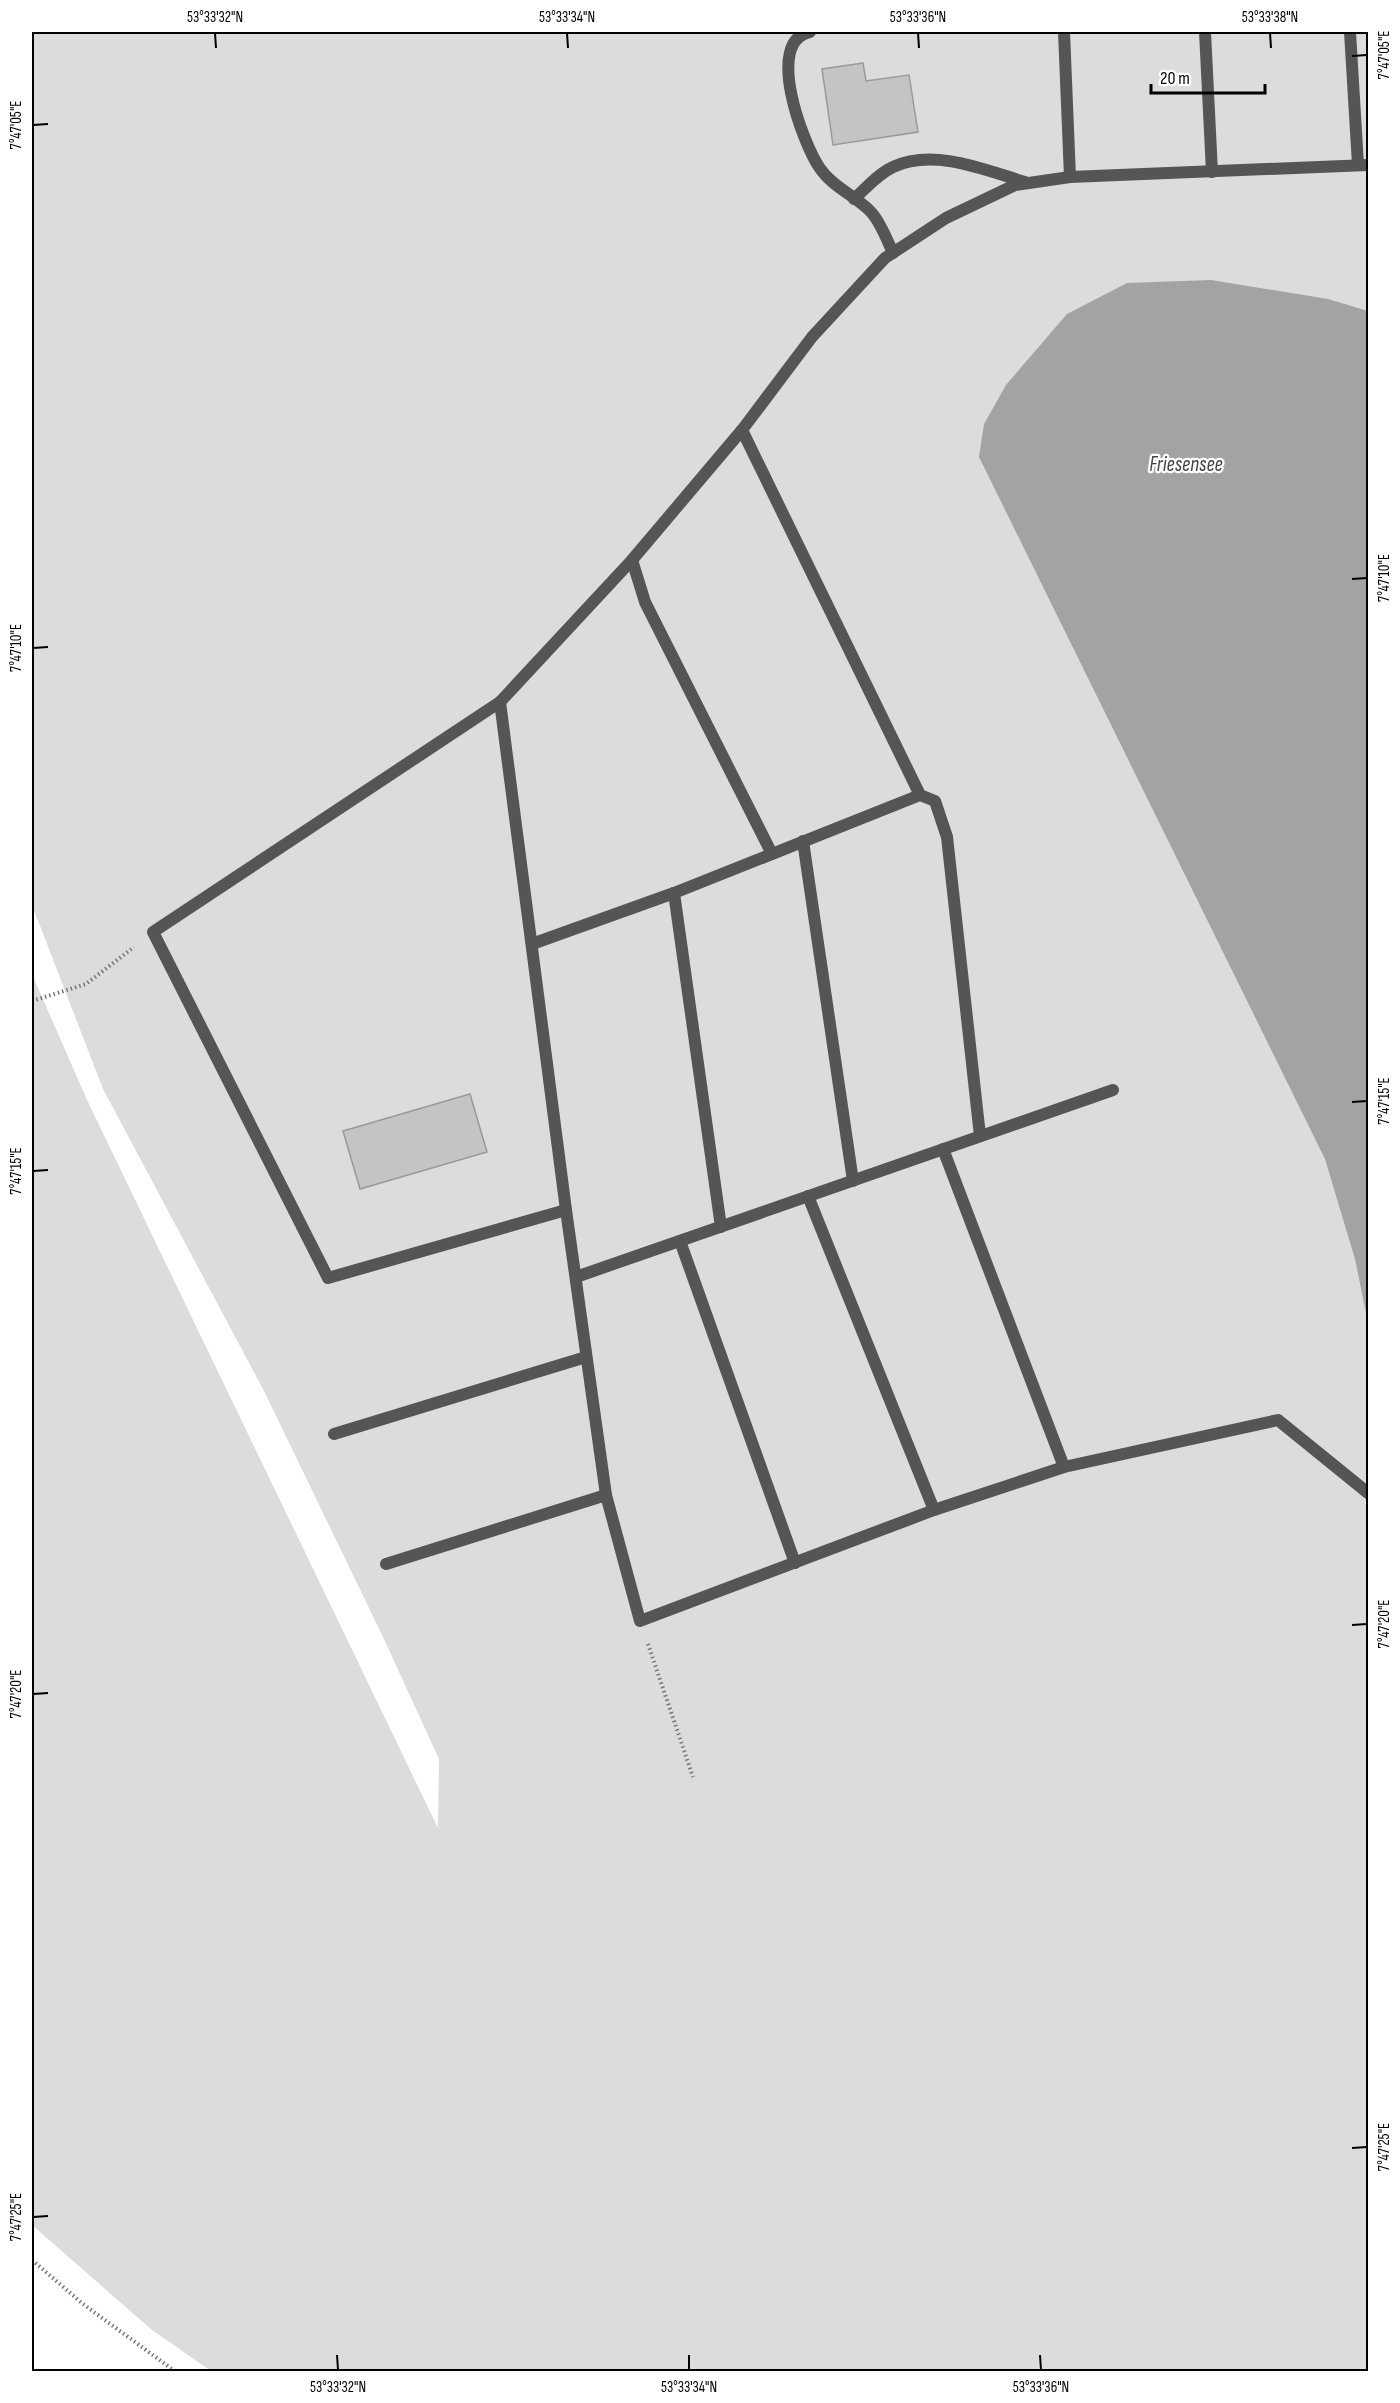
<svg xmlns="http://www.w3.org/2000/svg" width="1400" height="2403" viewBox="0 0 1400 2403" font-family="'Sofia Sans Condensed',sans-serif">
  <rect width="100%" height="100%" fill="#fff"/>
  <polygon fill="#dcdcdc" points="32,32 1368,32 1368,2371 211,2371 152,2330 32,2225 32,974 87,1100 438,1828 439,1759 383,1637 264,1391 103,1089 32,905"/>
  <polygon fill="#a3a3a3" points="1211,280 1328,299 1368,311 1368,1323 1355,1259 1325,1159 979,457 984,424 1006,385 1067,314 1127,283"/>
  <g fill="#c4c4c4" stroke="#999" stroke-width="1.5">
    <polygon points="863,63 866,81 909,75 918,132 833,145 822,69"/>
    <polygon points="470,1094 487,1152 360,1189 343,1131"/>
  </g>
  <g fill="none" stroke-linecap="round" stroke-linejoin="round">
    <g stroke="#777" stroke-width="4" stroke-dasharray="1.5 3" stroke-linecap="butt">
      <polyline points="32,1001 86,984 134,947"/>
      <polyline points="648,1644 693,1777"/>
      <polyline points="32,2260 83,2304 176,2372"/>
    </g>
    <g stroke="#555" stroke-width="12">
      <path d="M 810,32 C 764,41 803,143 819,167 C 832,187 856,196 871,212 C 881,223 887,240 893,253"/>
      <polyline points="1064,32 1070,177"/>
      <polyline points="1205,32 1212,172"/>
      <polyline points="1350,32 1358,165"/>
      <path d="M 854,199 C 866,188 878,174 893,167 C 934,148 985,170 1025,182"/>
      <polyline points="742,430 920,795"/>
      <polyline points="632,560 645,602 772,854"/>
      <polyline points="500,702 566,1210 606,1495 640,1621 934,1510 1064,1467 1278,1420 1368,1493"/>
      <polyline points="803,841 853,1181"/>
      <polyline points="674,893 721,1227"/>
      <polyline points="532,944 674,893 920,795 935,801 947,837 980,1136"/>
      <polyline points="943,1149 1064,1467"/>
      <polyline points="808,1196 934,1510"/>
      <polyline points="566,1210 328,1278 153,932 500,702 632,560 742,430 812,337 885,258 946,218 1015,185 1070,177 1368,165"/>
      <polyline points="680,1241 795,1563"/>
      <polyline points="576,1277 1113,1090"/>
      <polyline points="334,1434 586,1357"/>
      <polyline points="386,1564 606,1495"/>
    </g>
  </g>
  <path fill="none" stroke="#000" stroke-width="2" d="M 215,33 L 216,48M 567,33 L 568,48M 918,33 L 919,48M 1270,33 L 1271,48M 1352,56 L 1367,55M 33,125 L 48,124M 1352,579 L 1367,578M 33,648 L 48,647M 1352,1102 L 1367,1101M 33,1171 L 48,1170M 1352,1625 L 1367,1624M 33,1694 L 48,1693M 1352,2148 L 1367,2147M 33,2217 L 48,2216M 337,2355 L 338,2370M 689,2355 L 689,2370M 1040,2355 L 1041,2370"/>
  <g text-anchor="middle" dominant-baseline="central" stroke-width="4.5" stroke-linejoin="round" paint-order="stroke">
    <g font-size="21" font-style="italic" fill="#444" stroke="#fff">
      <text x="1186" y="464">Friesensee</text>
    </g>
  </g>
  <rect width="1400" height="2403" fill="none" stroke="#ffffff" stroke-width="66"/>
  <path d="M1151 84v9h114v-9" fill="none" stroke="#000000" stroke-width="3"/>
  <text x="1160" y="84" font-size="18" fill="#000000" stroke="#ffffff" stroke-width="4.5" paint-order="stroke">20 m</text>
  <rect x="33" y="33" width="1334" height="2337" fill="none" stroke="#000" stroke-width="2"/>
  <g font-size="15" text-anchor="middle" fill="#000">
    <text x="215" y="22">53°33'32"N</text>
    <text x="567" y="22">53°33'34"N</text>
    <text x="918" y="22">53°33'36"N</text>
    <text x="1270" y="22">53°33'38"N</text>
    <text transform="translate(1384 55) rotate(-90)" y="5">7°47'05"E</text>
    <text transform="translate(16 125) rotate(-90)" y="5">7°47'05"E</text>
    <text transform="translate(1384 578) rotate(-90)" y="5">7°47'10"E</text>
    <text transform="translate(16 648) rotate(-90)" y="5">7°47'10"E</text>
    <text transform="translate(1384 1101) rotate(-90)" y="5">7°47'15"E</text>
    <text transform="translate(16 1171) rotate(-90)" y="5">7°47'15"E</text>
    <text transform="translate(1384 1624) rotate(-90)" y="5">7°47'20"E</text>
    <text transform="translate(16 1694) rotate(-90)" y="5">7°47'20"E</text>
    <text transform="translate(1384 2147) rotate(-90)" y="5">7°47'25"E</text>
    <text transform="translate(16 2217) rotate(-90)" y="5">7°47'25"E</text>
    <text x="338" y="2392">53°33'32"N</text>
    <text x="689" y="2392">53°33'34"N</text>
    <text x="1041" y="2392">53°33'36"N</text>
  </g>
</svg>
